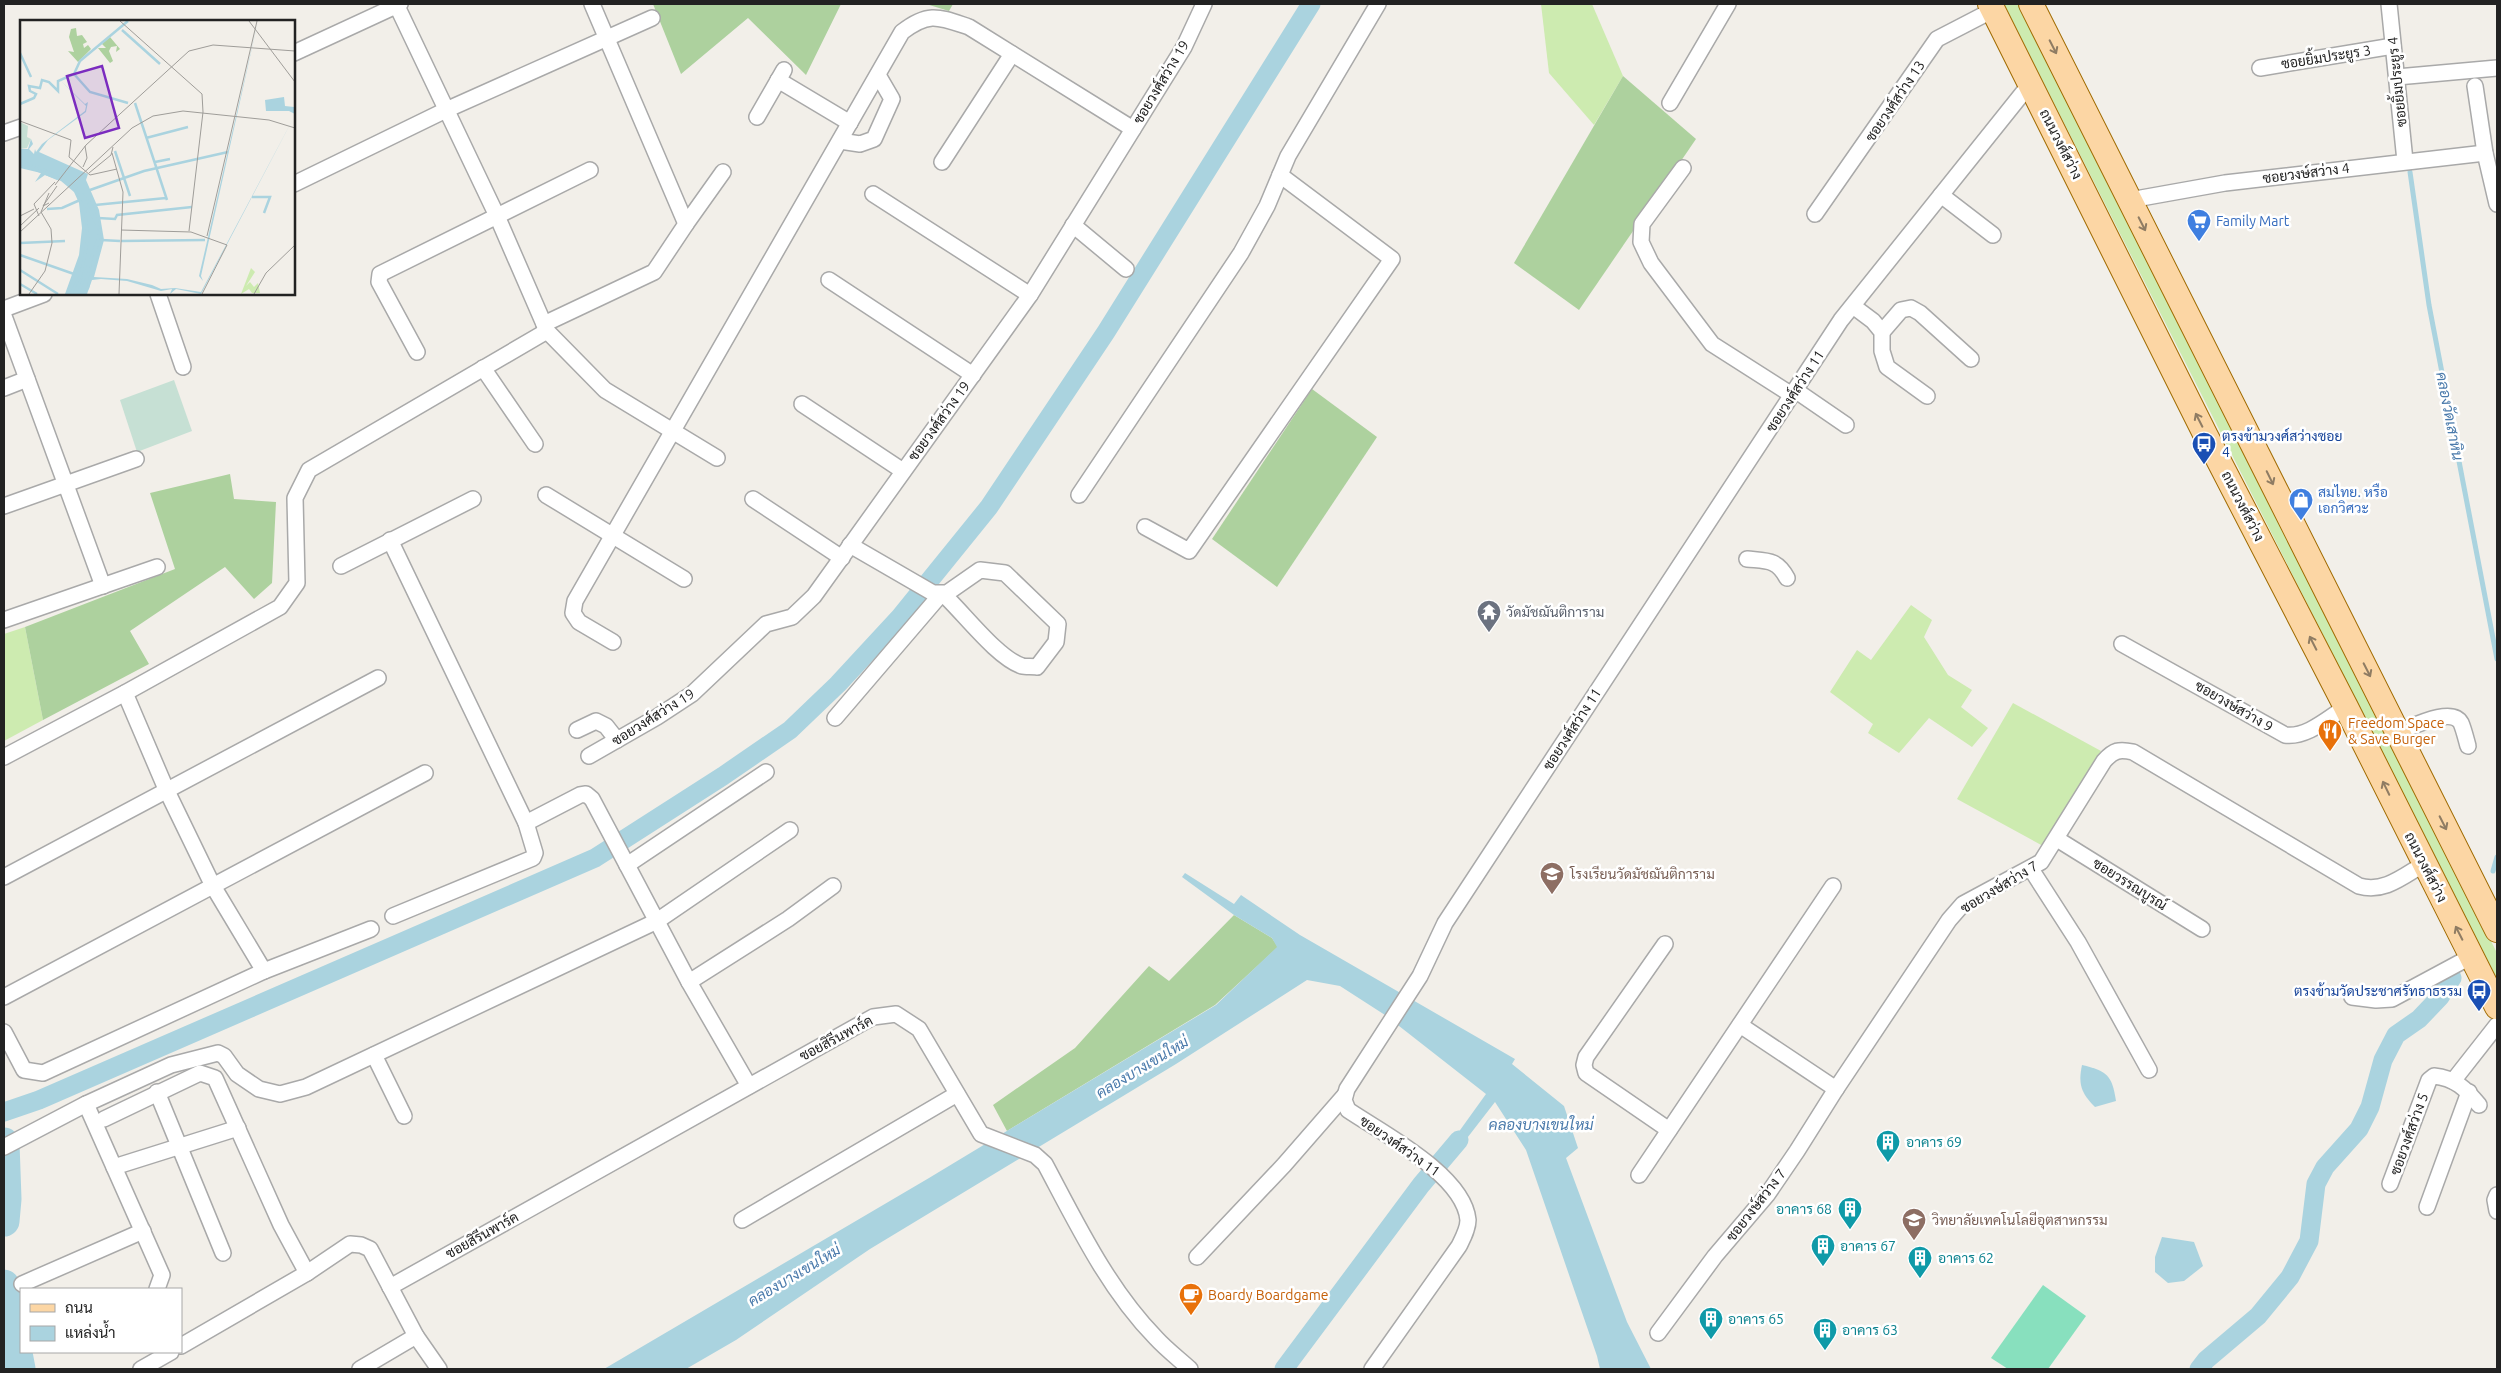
<svg xmlns="http://www.w3.org/2000/svg" width="2501" height="1373" viewBox="0 0 2501 1373" font-family="Ubuntu,Sarabun,sans-serif">
  <rect width="100%" height="100%" fill="#f2efe9"/>
  <g fill="#cdebb0">
    <polygon points="1541,4 1592,4 1623,76 1594,125 1549,73"/>
    <polygon points="2004,4 2019,4 2497,953 2497,979"/>
    <polygon points="1911,605 1932,620 1924,637 1948,675 1972,690 1961,707 1988,728 1972,747 1929,718 1899,753 1868,733 1873,724 1830,692 1857,650 1871,660"/>
    <polygon points="25,627 43,720 4,741 4,634"/>
    <polygon points="2013,703 2101,751 2043,846 1957,799"/>
  </g>
  <g fill="#add19e">
    <polygon points="653,4 841,4 806,75 748,18 681,74"/>
    <polygon points="926,4 953,4 949,11"/>
    <polygon points="1623,76 1696,139 1579,310 1514,263"/>
    <polygon points="1312,389 1377,437 1277,587 1212,539"/>
    <polygon points="230,474 234,499 276,502 272,583 254,599 225,567 130,631 149,664 43,720 25,627 175,569 150,493"/>
    <polygon points="1234,915 1272,938 1278,947 1215,1005 1007,1131 993,1105 1075,1048 1149,966 1169,981"/>
  </g>
  <polygon fill="#c6e0d4" points="174,380 192,431 137,452 120,400"/>
  <polygon fill="#88e0be" points="2043,1285 2086,1316 2048,1369 2008,1369 1991,1358"/>
  <g fill="#aad3df">
    <polygon points="1185,873 1234,904 1241,895 1300,935 1515,1059 1512,1064 1564,1106 1578,1148 1566,1158 1627,1322 1651,1369 1600,1369 1597,1356 1526,1150 1495,1102 1447,1164 1440,1158 1486,1094 1385,1015 1340,986 1307,980 1176,1064 870,1249 736,1340 686,1369 604,1369 929,1178 1216,1005 1277,947 1272,938 1234,915 1182,877"/>
    <path d="M 2082,1065 C 2107,1071 2112,1075 2116,1101 L 2095,1107 C 2081,1093 2078,1084 2082,1065 Z"/>
    <polygon points="2162,1237 2194,1242 2203,1266 2184,1281 2168,1283 2155,1272 2155,1257"/>
  </g>
  <g fill="none" stroke-linecap="round" stroke-linejoin="round">
    <g stroke="#aad3df" stroke-width="5">
      <polyline points="2410,172 2429,305 2497,659"/>
      <polyline points="2493,871 2497,857"/>
    </g>
    <g stroke="#aad3df" stroke-width="19">
      <polyline points="4,1112 39,1100 595,858 723,776 790,730 838,684 900,617 989,507 1106,332 1311,4"/>
      <polyline points="1284,1369 1421,1185 1459,1140"/>
      <polyline points="2199,1369 2206,1360 2258,1316 2290,1277 2309,1241 2316,1184 2325,1167 2359,1129 2370,1107 2383,1060 2396,1035 2419,1019 2440,997 2452,978"/>
    </g>
    <g stroke="#aad3df" stroke-width="31">
      <polyline points="4,1143 6,1199 4,1221"/>
      <polyline points="4,1285 20,1369"/>
    </g>
    <defs>
      <g id="street">
        <polyline points="396,4 497,216 547,331 605,390 717,458"/>
        <polyline points="2389,4 2405,161"/>
        <polyline points="294,53 400,4"/>
        <polyline points="2260,68 2393,46"/>
        <polyline points="2397,77 2497,68"/>
        <polyline points="778,80 850,123"/>
        <polyline points="2475,86 2485,153 2497,204"/>
        <polyline points="1670,103 1728,4"/>
        <polyline points="757,117 784,70"/>
        <polyline points="4,133 21,127"/>
        <polyline points="840,141 860,144 874,139 892,99 878,75"/>
        <polyline points="942,162 1012,54"/>
        <polyline points="1683,168 1642,224 1641,242 1651,263 1712,344 1792,395"/>
        <polyline points="294,184 446,110 652,18"/>
        <polyline points="873,194 1030,295"/>
        <polyline points="1941,195 1993,235"/>
        <polyline points="2130,200 2225,183 2485,153"/>
        <polyline points="1815,214 1937,39 1993,10"/>
        <polyline points="686,224 723,172"/>
        <polyline points="1073,225 1126,269"/>
        <polyline points="829,280 973,375"/>
        <polyline points="158,294 183,367"/>
        <polyline points="1853,306 1873,321 1882,332 1882,351 1887,367 1927,396"/>
        <polyline points="4,309 44,294"/>
        <polyline points="4,316 103,586"/>
        <polyline points="544,324 654,272 686,224 592,4"/>
        <polyline points="1882,332 1901,310 1911,308 1920,313 1971,359"/>
        <polyline points="417,352 379,282 380,274 590,170"/>
        <polyline points="483,368 535,444"/>
        <polyline points="4,388 27,379"/>
        <polyline points="1795,390 1846,425"/>
        <polyline points="802,404 903,471"/>
        <polyline points="546,495 684,579"/>
        <polyline points="1079,495 1241,253 1267,206 1288,156 1378,4"/>
        <polyline points="753,499 842,558"/>
        <polyline points="4,506 136,459"/>
        <polyline points="1145,527 1189,551 1392,259 1280,175"/>
        <polyline points="390,540 526,823 535,853 533,858 393,916"/>
        <path d="M 1747,559 C 1767,561 1777,559 1787,578"/>
        <polyline points="341,566 473,499"/>
        <polyline points="4,620 157,567"/>
        <path d="M 613,642 L 579,622 L 573,613 L 575,601 L 902,32 C 929,11 939,17 969,27 L 1133,129"/>
        <path d="M 2122,644 L 2285,735 C 2307,738 2328,718 2346,707"/>
        <polyline points="125,693 166,789 213,886 264,971"/>
        <path d="M 835,718 L 942,593 C 962,611 997,658 1022,666 C 1026,667 1033,666 1037,667 L 1056,642 L 1058,624 L 1005,573 L 980,570 L 947,593 L 933,593 L 850,545"/>
        <polyline points="577,730 596,721 606,726 617,740"/>
        <path d="M 2398,732 C 2412,727 2452,706 2461,723 C 2464,730 2466,739 2468,746"/>
        <polyline points="589,756 657,717 692,694 766,624 792,617 814,596 1030,295 1184,47 1204,4"/>
        <polyline points="4,757 125,693 280,607 297,583 295,498 309,470 547,331"/>
        <polyline points="526,823 580,795 586,794 592,799 689,982 749,1086"/>
        <polyline points="2057,839 2202,929"/>
        <polyline points="627,865 766,772"/>
        <polyline points="2031,869 2078,942 2149,1070"/>
        <polyline points="4,877 378,678"/>
        <polyline points="1665,944 1586,1057 1584,1065 1586,1073 1669,1130"/>
        <polyline points="689,982 788,919 833,886"/>
        <polyline points="4,997 425,773"/>
        <polyline points="2352,997 2376,1000 2392,999 2472,956"/>
        <polyline points="1740,1025 1836,1089"/>
        <polyline points="4,1032 24,1070 43,1073 264,971 371,929"/>
        <polyline points="374,1055 404,1116"/>
        <polyline points="2453,1081 2497,1025"/>
        <polyline points="157,1092 223,1253"/>
        <polyline points="86,1104 162,1275 157,1289"/>
        <polyline points="104,1119 200,1073 215,1078 281,1225 307,1273"/>
        <polyline points="4,1147 86,1104 171,1065 218,1053 224,1056 237,1074 259,1089 280,1094 306,1087 657,921 790,830"/>
        <polyline points="114,1167 238,1128"/>
        <polyline points="1639,1175 1833,886"/>
        <path d="M 2390,1184 L 2429,1080 L 2434,1076 C 2455,1078 2466,1089 2479,1105"/>
        <polyline points="2497,1195 2495,1200 2497,1211"/>
        <polyline points="2427,1207 2469,1092"/>
        <polyline points="742,1220 957,1094"/>
        <polyline points="1197,1257 1284,1165 1345,1095"/>
        <polyline points="22,1284 143,1231"/>
        <path d="M 390,1287 L 873,1017 L 896,1014 L 919,1029 L 981,1134 L 1035,1155 L 1045,1164 C 1077,1224 1108,1289 1156,1338 C 1166,1349 1179,1359 1190,1369"/>
        <path d="M 1658,1333 L 1715,1256 L 1767,1195 L 1797,1151 L 1836,1089 L 1949,920 L 1963,904 L 2041,862 L 2104,761 C 2114,750 2119,749 2133,752 L 2359,886 C 2384,893 2402,877 2424,864"/>
        <polyline points="181,1346 307,1273 350,1244 361,1245 370,1249 416,1336 439,1369"/>
        <polyline points="141,1369 171,1352"/>
        <polyline points="360,1369 416,1336"/>
        <path d="M 1372,1369 L 1459,1246 C 1463,1238 1468,1229 1468,1220 C 1464,1175 1382,1133 1348,1110 L 1344,1100 L 1347,1089 L 1420,976 L 1445,923 L 1841,320 L 2030,84"/>
      </g>
      <g id="primary">
        <polyline points="1990,4 2206,436 2346,707 2497,1007"/>
        <polyline points="2031,4 2497,930"/>
      </g>
    </defs>
    <use href="#street" stroke="#a9a9a9" stroke-width="18"/>
    <use href="#primary" stroke="#a06b00" stroke-width="26"/>
    <use href="#street" stroke="#fff" stroke-width="15"/>
    <use href="#primary" stroke="#fcd6a4" stroke-width="24"/>
  </g>
  <defs><path id="oneway-shaft" d="M-6 0H5M1.5-3L5.5 0L1.5 3" fill="none" stroke-width="1.6" stroke-linecap="round" stroke-linejoin="round" transform="scale(1.25)"/></defs>
  <g stroke="#8f7c63">
    <use href="#oneway-shaft" transform="translate(2053 47) rotate(63)"/>
    <use href="#oneway-shaft" transform="translate(2142 224) rotate(63)"/>
    <use href="#oneway-shaft" transform="translate(2199 420) rotate(-117)"/>
    <use href="#oneway-shaft" transform="translate(2270 478) rotate(64)"/>
    <use href="#oneway-shaft" transform="translate(2313 643) rotate(-117)"/>
    <use href="#oneway-shaft" transform="translate(2367 670) rotate(63)"/>
    <use href="#oneway-shaft" transform="translate(2386 788) rotate(-116)"/>
    <use href="#oneway-shaft" transform="translate(2443 823) rotate(63)"/>
    <use href="#oneway-shaft" transform="translate(2459 933) rotate(-117)"/>
  </g>
  <defs>
    <symbol id="supermarket-pin" viewBox="-11 -11 22 30"><path d="M0 17L-7.5 6A9.5 9.5 0 1 1 7.5 6Z" fill="#3f7fe0" stroke="#fff"/><path d="M-6-5.5h2.5l.6 2H6L4.5 2H-2.5L-4.4-4H-6ZM-1.5 3.2a1.3 1.3 0 1 0 .1 0ZM3 3.2a1.3 1.3 0 1 0 .1 0Z" fill="#fff"/></symbol>
    <symbol id="bus-pin" viewBox="-11 -11 22 30"><path d="M0 17L-7.5 6A9.5 9.5 0 1 1 7.5 6Z" fill="#1a4fb4" stroke="#fff"/><path d="M-5-6H5V4H4V6H2V4H-2V6H-4V4H-5ZM-3.5-4V0h7V-4ZM-3.5 1.2v1.5H-2V1.2ZM2 1.2v1.5H3.5V1.2Z" fill="#fff"/></symbol>
    <symbol id="shop-pin" viewBox="-11 -11 22 30"><path d="M0 17L-7.5 6A9.5 9.5 0 1 1 7.5 6Z" fill="#3f7fe0" stroke="#fff"/><path d="M-5-2.5h2.3a2.7 3.5 0 0 1 5.4 0H5L5.5 6h-11ZM-1.5-2.5h3a1.5 2.3 0 0 0-3 0Z" fill="#fff"/></symbol>
    <symbol id="temple-pin" viewBox="-11 -11 22 30"><path d="M0 17L-7.5 6A9.5 9.5 0 1 1 7.5 6Z" fill="#6b7280" stroke="#fff"/><path d="M0-6L5-2H3V0L6.5 2.5H4V6H1.5V3h-3V6H-4V2.5H-6.5L-3 0V-2H-5Z" fill="#fff"/></symbol>
    <symbol id="restaurant-pin" viewBox="-11 -11 22 30"><path d="M0 17L-7.5 6A9.5 9.5 0 1 1 7.5 6Z" fill="#e8710a" stroke="#fff"/><path d="M-5-6h1v4h1v-4h1v4h1v-4h1v5L-1.5 .5V6h-2V.5L-5-1ZM5-6V6H3V1.5H1.5Q1.5-4 5-6Z" fill="#fff"/></symbol>
    <symbol id="school-pin" viewBox="-11 -11 22 30"><path d="M0 17L-7.5 6A9.5 9.5 0 1 1 7.5 6Z" fill="#8d6e63" stroke="#fff"/><path d="M0-5L7-2L0 1L-7-2ZM-4 1L0 2.5L4 1V4Q0 6-4 4Z" fill="#fff"/></symbol>
    <symbol id="building-pin" viewBox="-11 -11 22 30"><path d="M0 17L-7.5 6A9.5 9.5 0 1 1 7.5 6Z" fill="#0f9aa8" stroke="#fff"/><path d="M-4-6H4V6H1V3H-1V6H-4ZM-2.5-4.3h1.7v1.8h-1.7ZM.8-4.3h1.7v1.8H.8ZM-2.5-1h1.7V.8h-1.7ZM.8-1h1.7V.8H.8Z" fill="#fff"/></symbol>
    <symbol id="university-pin" viewBox="-11 -11 22 30"><path d="M0 17L-7.5 6A9.5 9.5 0 1 1 7.5 6Z" fill="#8d6e63" stroke="#fff"/><path d="M0-5L7-2L0 1L-7-2ZM-4 1L0 2.5L4 1V4Q0 6-4 4Z" fill="#fff"/></symbol>
    <symbol id="cafe-pin" viewBox="-11 -11 22 30"><path d="M0 17L-7.5 6A9.5 9.5 0 1 1 7.5 6Z" fill="#e8710a" stroke="#fff"/><path d="M-5.5-4.5H6V0H3Q3 3.5 0 3.5H-2.5Q-5.5 3.5-5.5 0ZM3-3.2v2h1.7v-2ZM-6 4.5H4V6H-6Z" fill="#fff"/></symbol>
  </defs>
  <g fill-rule="evenodd">
    <use href="#supermarket-pin" x="2185" y="207" width="28" height="38"/>
    <use href="#bus-pin" x="2190" y="430" width="28" height="38"/>
    <use href="#shop-pin" x="2287" y="486" width="28" height="38"/>
    <use href="#temple-pin" x="1475" y="598" width="28" height="38"/>
    <use href="#restaurant-pin" x="2316" y="717" width="28" height="38"/>
    <use href="#school-pin" x="1538" y="860" width="28" height="38"/>
    <use href="#bus-pin" x="2465" y="977" width="28" height="38"/>
    <use href="#building-pin" x="1874" y="1128" width="28" height="38"/>
    <use href="#building-pin" x="1836" y="1195" width="28" height="38"/>
    <use href="#university-pin" x="1900" y="1206" width="28" height="38"/>
    <use href="#building-pin" x="1809" y="1232" width="28" height="38"/>
    <use href="#building-pin" x="1906" y="1244" width="28" height="38"/>
    <use href="#cafe-pin" x="1177" y="1281" width="28" height="38"/>
    <use href="#building-pin" x="1697" y="1305" width="28" height="38"/>
    <use href="#building-pin" x="1811" y="1316" width="28" height="38"/>
  </g>
  <g text-anchor="middle" dominant-baseline="central" stroke-width="5" stroke-linejoin="round" paint-order="stroke">
    <g font-size="14" fill="#222" stroke="#fff">
      <text transform="translate(2326 57) rotate(-9)">ซอยยิ้มประยูร 3</text>
      <text transform="translate(1161 82) rotate(-59)">ซอยวงศ์สว่าง 19</text>
      <text transform="translate(2397 82) rotate(-96)">ซอยยิ้มประยูร 4</text>
      <text transform="translate(1895 101) rotate(-56)">ซอยวงศ์สว่าง 13</text>
      <text transform="translate(2061 144) rotate(63)">ถนนวงศ์สว่าง</text>
      <text transform="translate(2306 173) rotate(-7)">ซอยวงษ์สว่าง 4</text>
      <text transform="translate(1795 391) rotate(-57)">ซอยวงศ์สว่าง 11</text>
      <text transform="translate(939 421) rotate(-54)">ซอยวงศ์สว่าง 19</text>
      <text transform="translate(2243 506) rotate(63)">ถนนวงศ์สว่าง</text>
      <text transform="translate(2234 706) rotate(30)">ซอยวงษ์สว่าง 9</text>
      <text transform="translate(653 717) rotate(-32)">ซอยวงศ์สว่าง 19</text>
      <text transform="translate(1572 729) rotate(-57)">ซอยวงศ์สว่าง 11</text>
      <text transform="translate(2426 867) rotate(63)">ถนนวงศ์สว่าง</text>
      <text transform="translate(2130 884) rotate(32)">ซอยวรรณบูรณ์</text>
      <text transform="translate(1999 887) rotate(-31)">ซอยวงษ์สว่าง 7</text>
      <text transform="translate(836 1038) rotate(-28)">ซอยสิรีนพาร์ค</text>
      <text transform="translate(2409 1134) rotate(-70)">ซอยวงศ์สว่าง 5</text>
      <text transform="translate(1400 1146) rotate(35)">ซอยวงศ์สว่าง 11</text>
      <text transform="translate(1756 1205) rotate(-52)">ซอยวงษ์สว่าง 7</text>
      <text transform="translate(482 1235) rotate(-29)">ซอยสิรีนพาร์ค</text>
    </g>
    <g font-size="14" fill="#366cbe" stroke="#fff" text-anchor="start">
      <text x="2216" y="221">Family Mart</text>
      <text x="2318" y="492">สมไทย. หรือ<tspan x="2318" dy="16">เอกวิศวะ</tspan></text>
    </g>
    <g font-size="14" fill="#164399" stroke="#fff" text-anchor="start">
      <text x="2222" y="436">ตรงข้ามวงศ์สว่างซอย<tspan x="2222" dy="16">4</tspan></text>
      <text x="2462" y="991" text-anchor="end">ตรงข้ามวัดประชาศรัทธาธรรม</text>
    </g>
    <g font-size="14" fill="#5b616d" stroke="#fff" text-anchor="start">
      <text x="1506" y="612">วัดมัชฌันติการาม</text>
    </g>
    <g font-size="14" fill="#c56008" stroke="#fff" text-anchor="start">
      <text x="2348" y="723">Freedom Space<tspan x="2348" dy="16">&amp; Save Burger</tspan></text>
      <text x="1208" y="1295">Boardy Boardgame</text>
    </g>
    <g font-size="14" fill="#785e54" stroke="#fff" text-anchor="start">
      <text x="1570" y="874">โรงเรียนวัดมัชฌันติการาม</text>
      <text x="1932" y="1220">วิทยาลัยเทคโนโลยีอุตสาหกรรม</text>
    </g>
    <g font-size="14" fill="#0d838f" stroke="#fff" text-anchor="start">
      <text x="1906" y="1142">อาคาร 69</text>
      <text x="1832" y="1209" text-anchor="end">อาคาร 68</text>
      <text x="1840" y="1246">อาคาร 67</text>
      <text x="1938" y="1258">อาคาร 62</text>
      <text x="1728" y="1319">อาคาร 65</text>
      <text x="1842" y="1330">อาคาร 63</text>
    </g>
    <g font-size="15" font-style="italic" fill="#4a7aab" stroke="#fff">
      <text transform="translate(2450 416) rotate(79)">คลองวัดเสาหิน</text>
      <text transform="translate(1142 1067) rotate(-31)">คลองบางเขนใหม่</text>
      <text x="1541" y="1124">คลองบางเขนใหม่</text>
      <text transform="translate(794 1275) rotate(-31)">คลองบางเขนใหม่</text>
    </g>
  </g>
  <g transform="translate(20 20)">
    <rect width="275" height="275" fill="#f2efe9"/>
    <path d="M 231,248 L 235,252 L 226,266 L 230,262 L 234,267 L 238,263 L 240,273 L 232,273 L 229,269 L 221,274 Z" fill="#cdebb0"/>
    <path d="M 56,8 L 57,16 L 62,15 L 67,22 L 63,24 L 64,28 L 68,25 L 71,29 L 58,42 L 48,31 L 54,32 L 49,17 L 51,9 ZM 90,17 L 100,29 L 96,32 L 97,26 L 91,27 L 89,31 L 93,41 L 90,43 L 78,28 L 86,28 L 82,24 Z" fill="#add19e"/>
    <path d="M 0,102 L 8,106 L 7,117 L 11,119 L 7,128 L 0,129 Z" fill="#c6e0d4"/>
    <path d="M 238,1 L 181,256 L 183,261 L 179,256 ZM 40,60 L 65,84 L 68,82 L 66,92 L 28,120 L 19,132 L 68,154 L 66,160 L 79,190 L 84,220 L 74,257 L 107,259 L 132,265 L 141,269 L 155,268 L 181,272 L 275,95 L 181,274 L 156,269 L 150,274 L 152,269 L 141,271 L 107,261 L 81,259 L 72,260 L 67,274 L 45,274 L 59,235 L 62,208 L 59,183 L 54,172 L 41,161 L 25,155 L 15,162 L 21,153 L 0,148 L 0,129 L 8,129 L 11,119 L 13,124 L 9,129 L 14,134 L 15,129 L 16,132 L 22,124 L 65,91 L 66,86 ZM 264,77 L 265,86 L 274,87 L 275,94 L 269,91 L 246,91 L 245,80 Z" fill="#aad3df"/>
    <path fill="none" stroke="#aad3df" stroke-width="2.5" d="M 102,10 L 140,44M 0,33 L 11,57M 60,41 L 108,1M 54,54 L 70,72 L 108,83M 115,83 L 147,180M 0,84 L 14,78 L 16,74 L 10,71 L 9,66 L 20,68 L 22,60 L 29,62 L 38,71 L 38,61 L 54,54 L 60,41M 126,118 L 168,107M 95,131 L 110,176M 0,137 L 39,158M 135,142 L 150,139M 0,143 L 38,159M 53,165 L 60,172 L 80,211 L 68,268 L 63,274M 70,170 L 124,151 L 208,132M 62,174 L 71,184 L 78,205M 232,177 L 250,177 L 244,193M 75,185 L 146,178M 27,189 L 42,188 L 60,180M 78,198 L 95,199 L 97,195 L 172,187M 81,220 L 100,221M 101,221 L 185,220M 0,223 L 45,221M 0,235 L 54,254M 0,250 L 38,274M 70,259 L 77,233M 0,264 L 17,274M 51,274 L 61,254 L 68,218 L 64,182 L 52,167M 58,274 L 78,219"/>
    <path fill="none" stroke="#9f9d99" stroke-width="1" d="M 100,1 L 182,74 L 183,92 L 169,211M 229,1 L 275,62M 0,101 L 51,120 L 49,137 L 70,155 L 97,149M 92,133 L 103,172 L 99,274M 63,147 L 67,138 L 65,126M 69,153 L 91,135 L 93,127M 35,165 L 66,125 L 169,31 L 193,25 L 275,31M 29,183 L 23,186 L 37,166M 0,196 L 14,189M 19,196 L 14,184 L 35,162M 0,206 L 19,188M 101,210 L 171,212 L 207,225M 0,212 L 112,108 L 133,96 L 163,91 L 249,100 L 275,108M 187,216 L 237,1M 9,274 L 25,251 L 32,223 L 31,209 L 21,192 L 29,173M 182,274 L 207,225M 234,274 L 246,253 L 275,225"/>
    <path fill="#7b2cbf" fill-opacity="0.15" stroke="#7b2cbf" stroke-width="2.5" d="M 82,46 L 99,108 L 65,118 L 47,56 Z"/>
    <rect width="275" height="275" fill="none" stroke="#222" stroke-width="2.5"/>
  </g>
  <rect width="2501" height="1373" fill="none" stroke="#222222" stroke-width="10"/>
  <rect x="20" y="1288" width="162" height="65" fill="#ffffff" stroke="#a7a7a7"/>
  <rect x="30" y="1304" width="25" height="8" fill="#fcd6a4" stroke="#a7a7a7"/>
  <text x="65" y="1313" font-size="15" fill="#222222">ถนน</text>
  <rect x="30" y="1326" width="25" height="15" fill="#aad3df" stroke="#a7a7a7"/>
  <text x="65" y="1338" font-size="15" fill="#222222">แหล่งน้ำ</text>
</svg>
